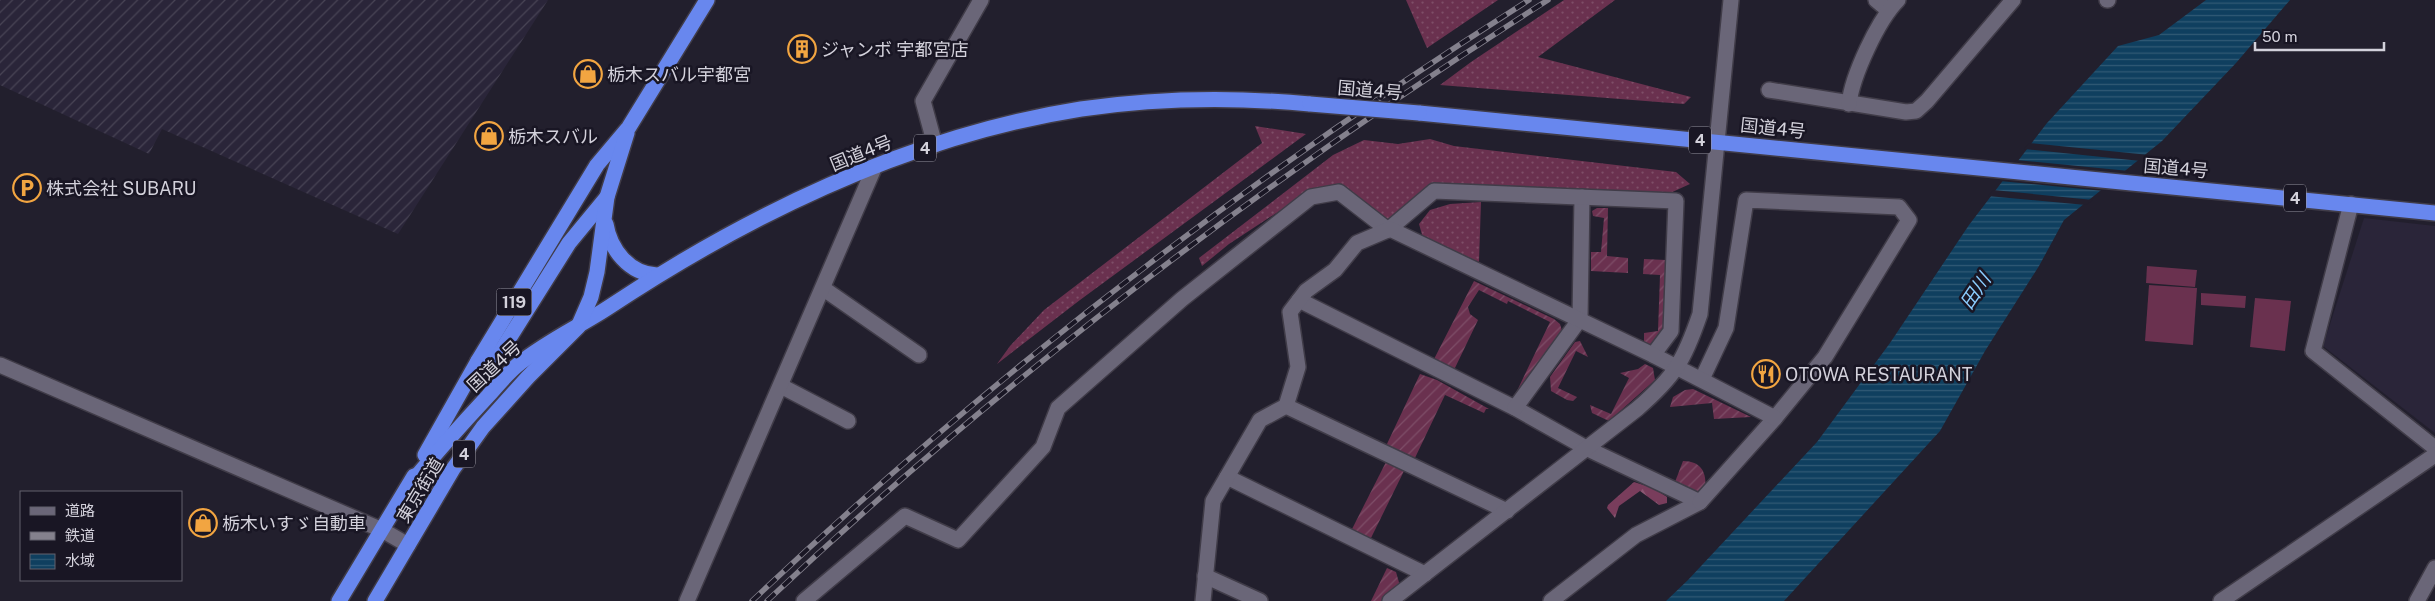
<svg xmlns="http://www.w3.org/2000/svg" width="2435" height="601" viewBox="0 0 2435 601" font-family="'Public Sans','Noto Sans JP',sans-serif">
  <defs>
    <pattern id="industrial-furrows" width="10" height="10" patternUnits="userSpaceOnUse" patternTransform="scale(1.25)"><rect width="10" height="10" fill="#2a2539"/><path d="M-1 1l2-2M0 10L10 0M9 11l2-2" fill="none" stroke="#484455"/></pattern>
    <pattern id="grass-dots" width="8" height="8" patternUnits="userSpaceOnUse" patternTransform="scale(1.25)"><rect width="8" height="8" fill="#6a314f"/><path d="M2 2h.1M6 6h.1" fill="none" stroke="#7e4e68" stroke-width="1.8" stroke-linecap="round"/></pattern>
    <pattern id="forest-firs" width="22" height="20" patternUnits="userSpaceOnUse" patternTransform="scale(1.25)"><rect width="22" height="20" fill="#793d5c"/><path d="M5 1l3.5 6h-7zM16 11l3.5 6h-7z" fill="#8b5873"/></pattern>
    <pattern id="garden-furrows" width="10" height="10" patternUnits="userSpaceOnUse" patternTransform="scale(1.25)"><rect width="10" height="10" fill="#6a314f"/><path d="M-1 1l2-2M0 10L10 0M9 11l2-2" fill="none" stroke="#7e4e68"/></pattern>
    <pattern id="water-rules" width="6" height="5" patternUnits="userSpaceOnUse" patternTransform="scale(1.25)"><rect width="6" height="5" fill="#0f3f5f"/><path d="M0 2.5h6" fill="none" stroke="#315a75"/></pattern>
  </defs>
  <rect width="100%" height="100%" fill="#221f2d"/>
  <polygon fill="#2a2539" points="2364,218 2435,226 2435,433 2323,346"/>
  <polygon fill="url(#industrial-furrows)" points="0,0 548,0 398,234 162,129 149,154 0,85"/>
  <g fill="url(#grass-dots)">
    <polygon points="1406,0 1498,0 1427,48"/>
    <polygon points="1564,0 1615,0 1538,57 1691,97 1684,104 1440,85 1471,62"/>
    <polygon points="1255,126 1306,134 1080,300 997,364 1010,346 1044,310 1262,143"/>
    <polygon points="1430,139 1454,146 1676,172 1690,184 1668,194 1429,186 1388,222 1313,189 1229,244 1202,266 1199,258 1333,155 1364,140 1398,144"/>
    <polygon points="1481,202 1479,262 1423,238 1419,224 1430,210 1450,204"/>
  </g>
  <polygon fill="url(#forest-firs)" points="1634,482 1653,488 1667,497 1667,503 1659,505 1640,491 1619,506 1615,518 1607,508 1608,505"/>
  <g fill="url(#garden-furrows)">
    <polygon points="1597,208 1608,208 1607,256 1628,258 1628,273 1591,271 1591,252 1601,252 1604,218 1593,216 1592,211"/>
    <polygon points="1668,214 1671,216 1668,318 1659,342 1647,347 1644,346 1644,333 1658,331 1660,275 1643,274 1644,259 1666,260"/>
    <polygon points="1474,281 1554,319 1560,324 1563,334 1520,392 1516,393 1550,322 1508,301 1507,304 1479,290 1468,307 1470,314 1478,320 1454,370 1432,363"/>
    <polygon points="1580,341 1588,357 1576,351 1558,388 1577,397 1573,401 1567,400 1551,391 1550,377 1575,342"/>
    <polygon points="1645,364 1653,368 1655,380 1609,421 1592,413 1590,405 1611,414 1629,378 1620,373 1638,369"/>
    <polygon points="1420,374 1437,380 1489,409 1486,409 1484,413 1445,395 1414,460 1386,446"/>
    <polygon points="1693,389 1751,417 1714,419 1712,403 1670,407 1673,397 1685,390"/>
    <path d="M 1683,461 C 1701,461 1707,472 1705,489 L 1699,493 L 1675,482 Z"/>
    <polygon points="1386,462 1404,471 1370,540 1350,533"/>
    <polygon points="1387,568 1396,572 1400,586 1382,601 1371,601"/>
  </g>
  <g fill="#6a314f">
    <polygon points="2147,266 2197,270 2195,287 2146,283"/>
    <polygon points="2149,285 2197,288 2193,345 2145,341"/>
    <polygon points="2201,293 2246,296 2245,308 2201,305"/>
    <polygon points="2255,298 2291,301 2285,351 2250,347"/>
  </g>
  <polygon fill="url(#water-rules)" points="2206,0 2290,0 2236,63 2162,141 2064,220 2039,266 1985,351 1940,431 1784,601 1666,601 1688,580 1817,442 1890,343 1969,225 2047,123 2118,46 2159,35"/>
  <g fill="#221f2d">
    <polygon points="2029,143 2149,155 2141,161 2024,149"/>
    <polygon points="2016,160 2129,171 2104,191 2000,181"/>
    <polygon points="1993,190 2093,200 2086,205 1988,196"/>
  </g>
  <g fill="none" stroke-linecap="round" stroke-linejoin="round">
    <defs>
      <g id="street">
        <polyline points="1876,0 1888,10"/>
        <polyline points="2107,0 2108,0"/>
        <polyline points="1769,90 1906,112 1916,111 1927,101 2013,0"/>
        <path d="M 1849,104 C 1852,76 1878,20 1898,0"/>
        <polyline points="935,145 923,101 981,0"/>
        <polyline points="2351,204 2313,351 2435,448"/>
        <polyline points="824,289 919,355"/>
        <polyline points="1299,300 1515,408 1588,449 1700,502 1636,535 1551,601"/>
        <polyline points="0,365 382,530 408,545"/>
        <polyline points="781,386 848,421"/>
        <polyline points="1286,406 1507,511"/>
        <polyline points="1515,408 1580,319 1582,197"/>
        <polyline points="1227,477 1425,574"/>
        <polyline points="1700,502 1775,418 1825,357 1909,220 1899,207 1746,200 1726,328 1702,379"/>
        <polyline points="1205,576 1260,601"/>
        <polyline points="687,601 875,166"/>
        <polyline points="804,601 905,516 958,540 1043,447 1058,408 1182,299 1311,197 1339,192 1388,230 1434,191 1676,201 1671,331 1653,355"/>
        <polyline points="1203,601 1213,501 1260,420 1286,406 1298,367 1290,312 1306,291 1335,270 1357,243 1390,229 1653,355 1775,418"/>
        <path d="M 1390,601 L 1637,409 C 1675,376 1684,361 1700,314 L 1731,0"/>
        <polyline points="2221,601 2435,455"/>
        <polyline points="2417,601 2435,568"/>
      </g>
      <g id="highway">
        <polyline points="1419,113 2435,213"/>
        <path d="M 606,224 C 610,249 629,274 657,275"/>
        <polyline points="478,361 492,359 503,348 569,243 607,197"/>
        <polyline points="425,455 478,361 597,165 629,127 707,0"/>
        <path d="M 410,484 C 435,454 461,425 488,396 C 498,385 508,372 520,363 C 546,342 578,327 606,309 C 749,214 910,136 1081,109 C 1157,98 1234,97 1310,104"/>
        <polyline points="339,601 414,476"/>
        <polyline points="375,601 453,469 483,427 528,377 578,327 591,297 597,272 607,197 627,133"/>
      </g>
    </defs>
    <use href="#street" stroke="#403c48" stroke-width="18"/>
    <use href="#highway" stroke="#403c48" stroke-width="18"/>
    <use href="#street" stroke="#6a6678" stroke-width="15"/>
    <use href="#highway" stroke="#6887ee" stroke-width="15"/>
    <defs>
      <g id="rail">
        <path d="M 752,601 C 990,376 1252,175 1529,0"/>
        <path d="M 767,601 C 1007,375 1270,176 1548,0"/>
      </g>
    </defs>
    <use href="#rail" stroke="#84818d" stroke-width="5.5"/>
    <use href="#rail" stroke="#191624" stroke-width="4" stroke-dasharray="11" stroke-linecap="butt"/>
    <defs>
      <polyline id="highway-bridge" points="1310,104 1419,113"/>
    </defs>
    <use href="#highway-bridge" stroke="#403c48" stroke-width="18" stroke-linecap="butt"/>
    <use href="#highway-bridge" stroke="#6887ee" stroke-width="15"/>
  </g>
  <defs>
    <symbol id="building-ring" viewBox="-11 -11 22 22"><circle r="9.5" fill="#191624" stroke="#f2a541" stroke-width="1.5"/><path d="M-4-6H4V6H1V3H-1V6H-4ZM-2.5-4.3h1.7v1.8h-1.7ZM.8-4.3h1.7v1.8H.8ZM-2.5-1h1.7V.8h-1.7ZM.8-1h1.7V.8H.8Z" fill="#f2a541"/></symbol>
    <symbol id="shop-ring" viewBox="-11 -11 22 22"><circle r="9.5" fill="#191624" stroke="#f2a541" stroke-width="1.5"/><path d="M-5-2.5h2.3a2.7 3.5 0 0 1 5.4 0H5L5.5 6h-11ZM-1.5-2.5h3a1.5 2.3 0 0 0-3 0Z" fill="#f2a541"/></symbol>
    <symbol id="parking-ring" viewBox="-11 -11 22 22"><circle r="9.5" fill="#191624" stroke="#f2a541" stroke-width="1.5"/><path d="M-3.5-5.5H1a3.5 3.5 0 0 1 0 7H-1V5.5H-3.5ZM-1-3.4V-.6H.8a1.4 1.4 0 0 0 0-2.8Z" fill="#f2a541"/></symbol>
    <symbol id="restaurant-ring" viewBox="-11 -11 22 22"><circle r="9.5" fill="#191624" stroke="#f2a541" stroke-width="1.5"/><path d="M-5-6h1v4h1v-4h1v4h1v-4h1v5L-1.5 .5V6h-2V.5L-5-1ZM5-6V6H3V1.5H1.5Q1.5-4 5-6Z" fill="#f2a541"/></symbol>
  </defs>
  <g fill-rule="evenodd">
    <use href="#building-ring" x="786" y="33" width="32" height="32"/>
    <use href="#shop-ring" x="572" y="58" width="32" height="32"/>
    <use href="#shop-ring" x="473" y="120" width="32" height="32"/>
    <use href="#parking-ring" x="11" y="172" width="32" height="32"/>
    <use href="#restaurant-ring" x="1750" y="358" width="32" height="32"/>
    <use href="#shop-ring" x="187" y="507" width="32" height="32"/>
  </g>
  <g text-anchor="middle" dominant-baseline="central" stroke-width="5" stroke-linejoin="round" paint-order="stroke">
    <g fill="#191624" stroke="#9b99a4" stroke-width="1">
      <rect x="1689" y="126.5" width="22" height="27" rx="4"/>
      <rect x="914" y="134.5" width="22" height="27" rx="4"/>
      <rect x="2284" y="184.5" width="22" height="27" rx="4"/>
      <rect x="496.5" y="288.5" width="35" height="27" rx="4"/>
      <rect x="453" y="440.5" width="22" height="27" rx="4"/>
    </g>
    <g font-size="16" font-weight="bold" fill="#d3d1db">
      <text x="1700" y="140">4</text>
      <text x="925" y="148">4</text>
      <text x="2295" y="198">4</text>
      <text x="514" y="302">119</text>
      <text x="464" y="454">4</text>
    </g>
    <g font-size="18" fill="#d3d1db" stroke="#191624" text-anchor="start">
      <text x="821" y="49">ジャンボ 宇都宮店</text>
      <text x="607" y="74">栃木スバル宇都宮</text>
      <text x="508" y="136">栃木スバル</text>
      <text x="46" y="188">株式会社 SUBARU</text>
      <text x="1785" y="374">OTOWA RESTAURANT</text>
      <text x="222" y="523">栃木いすゞ自動車</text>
    </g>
    <g font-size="18" fill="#d3d1db" stroke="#191624">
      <text transform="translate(1370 90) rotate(5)">国道4号</text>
      <text transform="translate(1773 128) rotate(6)">国道4号</text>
      <text transform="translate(861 153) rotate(-22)">国道4号</text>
      <text transform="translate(2176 168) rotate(5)">国道4号</text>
      <text transform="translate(494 366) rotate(-43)">国道4号</text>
      <text transform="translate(420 490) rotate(-59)">東京街道</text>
    </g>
    <g font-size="19" font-style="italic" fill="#8bcdff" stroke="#191624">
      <text transform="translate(1975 291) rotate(-56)">田川</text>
    </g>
  </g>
  <rect x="20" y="491" width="162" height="90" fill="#191624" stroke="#63616d"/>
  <rect x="30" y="507" width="25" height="8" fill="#6a6678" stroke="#63616d"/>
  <text x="65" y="516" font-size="15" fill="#d3d1db">道路</text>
  <rect x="30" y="532" width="25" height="8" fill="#84818d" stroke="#63616d"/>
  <text x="65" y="541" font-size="15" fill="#d3d1db">鉄道</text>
  <rect x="30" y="554" width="25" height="15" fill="url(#water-rules)" stroke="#63616d"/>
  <text x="65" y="566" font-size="15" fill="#d3d1db">水域</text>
  <path d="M2255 42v8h129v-8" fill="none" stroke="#d3d1db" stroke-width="2.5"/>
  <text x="2262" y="42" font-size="15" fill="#d3d1db" stroke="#191624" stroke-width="4" paint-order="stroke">50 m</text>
</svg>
